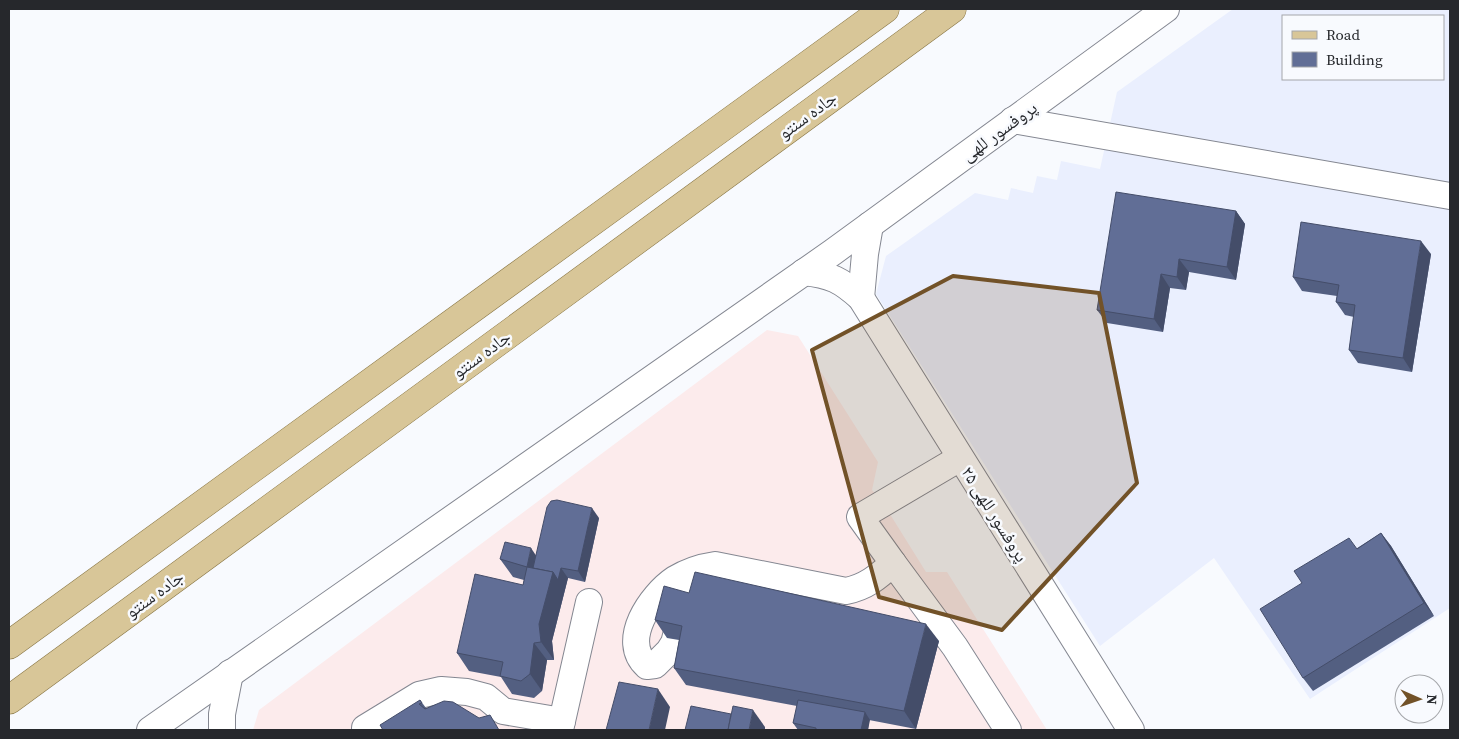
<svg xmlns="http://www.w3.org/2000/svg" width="1459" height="739" viewBox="0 0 1459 739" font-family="'Source Serif 4','Noto Naskh Arabic',serif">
  <rect width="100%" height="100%" fill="#f8fafe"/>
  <path fill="#eaeffe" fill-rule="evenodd" d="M 1233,9 L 1450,9 L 1450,608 L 1310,699 L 1214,558 L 1100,646 L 876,294 L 886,256 L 975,193 L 1008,200 L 1011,188 L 1033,193 L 1037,176 L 1057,180 L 1061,161 L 1100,169 L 1117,92 ZM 1283,16 L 1443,16 L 1443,79 L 1283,79 Z"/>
  <polygon fill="#fcebec" points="767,330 798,336 878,462 872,490 883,503 926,572 947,572 1047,730 253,730 259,710"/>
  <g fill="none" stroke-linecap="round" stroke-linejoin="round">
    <defs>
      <g id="minor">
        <polyline points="1013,120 1450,196"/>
        <path d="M 804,272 C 831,275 841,280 861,298 L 1131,730"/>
        <polyline points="861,298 865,254 870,225"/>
        <polyline points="893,563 955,647 1008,730"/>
        <path d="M 686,574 L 686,598 L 674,643 L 669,651 L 655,665 L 647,666 C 619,641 651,595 675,579 C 688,571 701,567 715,565 L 846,591 C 866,587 878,577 893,563 L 860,517 L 960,458"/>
        <polyline points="150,730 833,252 1166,9"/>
        <polyline points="222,730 222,714 230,673"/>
        <polyline points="367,730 365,728 419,695 441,690 467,692 486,697 503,711 562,721"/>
        <polyline points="560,730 589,602"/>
      </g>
      <g id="major">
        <polyline points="9,645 885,9"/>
        <polyline points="9,700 952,9"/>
      </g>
    </defs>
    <use href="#minor" stroke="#848791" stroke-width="28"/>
    <use href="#major" stroke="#897645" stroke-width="29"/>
    <use href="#minor" stroke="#fff" stroke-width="26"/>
    <use href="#major" stroke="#d8c698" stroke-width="28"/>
  </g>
  <g fill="#535f81">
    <polygon points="1236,211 1245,224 1236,280 1189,272 1186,290 1170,288 1163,332 1107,323 1097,310"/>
    <polygon points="1431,254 1412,372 1358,363 1349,350 1354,317 1345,315 1336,302 1337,296 1302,291 1293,277"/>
    <polygon points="599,518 585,582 568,578 552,641 554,660 547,660 542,691 534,698 512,694 501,677 469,671 457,653 523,585 524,580 513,577 500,559 536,556"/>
    <polygon points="1381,533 1391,546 1434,616 1313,691 1303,678 1302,583"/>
    <polygon points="689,593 939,641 916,729 869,720 868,730 798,730 793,723 797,706 686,685 674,668 679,640 667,638 655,620"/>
    <polygon points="420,700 426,708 479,718 497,725 383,730"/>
  </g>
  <g fill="#444d69">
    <polygon points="1236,211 1245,224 1236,280 1227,267"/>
    <polygon points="1421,241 1431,254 1412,372 1403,358"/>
    <polygon points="1179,259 1189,272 1186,290 1177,277"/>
    <polygon points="1161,274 1170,288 1163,332 1154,319"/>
    <polygon points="592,508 599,518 585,582 578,571"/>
    <polygon points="1381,533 1391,546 1434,616 1424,603"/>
    <polygon points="531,548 543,566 541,576 527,567"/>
    <polygon points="561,568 568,578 552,641 554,660 541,642 539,624 553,572"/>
    <polygon points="926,624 939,641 916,729 904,711"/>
    <polygon points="534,643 547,660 542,691 530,674"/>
    <polygon points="658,689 670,707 665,730 649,730"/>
    <polygon points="753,710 765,727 765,730 749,730"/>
    <polygon points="865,712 870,720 868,730 861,730"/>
  </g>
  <g fill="#616e96" stroke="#444d69">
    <polygon points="1116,192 1236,211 1227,267 1179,259 1177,277 1161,274 1154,319 1097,310"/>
    <polygon points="1301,222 1421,241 1403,358 1349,350 1355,305 1336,302 1339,285 1293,277"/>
    <polygon points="557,500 592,508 578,571 561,568 558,580 553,572 533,568 547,507 551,501"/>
    <polygon points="1381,533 1424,603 1303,678 1260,609 1302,583 1294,571 1349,538 1357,549"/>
    <polygon points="505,542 531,548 527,567 500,559"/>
    <polygon points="527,567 553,572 539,624 541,642 534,643 530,674 521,681 500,676 503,662 457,653 475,574 523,585"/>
    <polygon points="695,572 926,624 904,711 674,668 682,626 655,620 664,586 689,593"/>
    <polygon points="619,682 658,689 649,730 606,730"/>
    <polygon points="420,700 422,703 419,704 425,709 444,701 453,702 479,718 490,715 499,730 383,730 380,725"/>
    <polygon points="798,700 865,712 861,730 816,730 816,728 793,723"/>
    <polygon points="691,706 731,714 728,730 685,730"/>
    <polygon points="733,706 753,710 749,730 728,730"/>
  </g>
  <path fill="#725228" fill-opacity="0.2" stroke="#725228" stroke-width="4" stroke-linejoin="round" d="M 953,276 L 1099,293 L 1137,483 L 1002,630 L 879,597 L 812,350 Z"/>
  <g text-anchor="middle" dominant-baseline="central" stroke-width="5" stroke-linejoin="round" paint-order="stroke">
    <g font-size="18" fill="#26282c" stroke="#f8fafe">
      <text transform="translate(807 115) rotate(-36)">جاده سنتو</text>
      <text transform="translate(999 131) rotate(-36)">پروفسور للهی</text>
      <text transform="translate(481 354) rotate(-36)">جاده سنتو</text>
      <text transform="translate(995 514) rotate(58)">پروفسور للهی ۲۵</text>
      <text transform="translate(154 594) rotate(-36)">جاده سنتو</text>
    </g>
  </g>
  <rect width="1459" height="739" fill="none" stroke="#26282c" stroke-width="20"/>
  <rect x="1282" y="15" width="162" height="65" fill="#f8fafe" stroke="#a4a6aa"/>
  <rect x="1292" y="31" width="25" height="8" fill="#d8c698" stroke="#a4a6aa"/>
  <text x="1326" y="40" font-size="15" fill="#26282c">Road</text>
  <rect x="1292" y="52" width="25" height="15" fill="#616e96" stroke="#a4a6aa"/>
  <text x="1326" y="65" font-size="15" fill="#26282c">Building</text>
  <g transform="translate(1419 699) rotate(92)"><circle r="24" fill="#f8fafe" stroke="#a4a6aa"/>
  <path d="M0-4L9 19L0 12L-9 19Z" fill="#725228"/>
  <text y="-8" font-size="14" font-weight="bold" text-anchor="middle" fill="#26282c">N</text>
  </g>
</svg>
